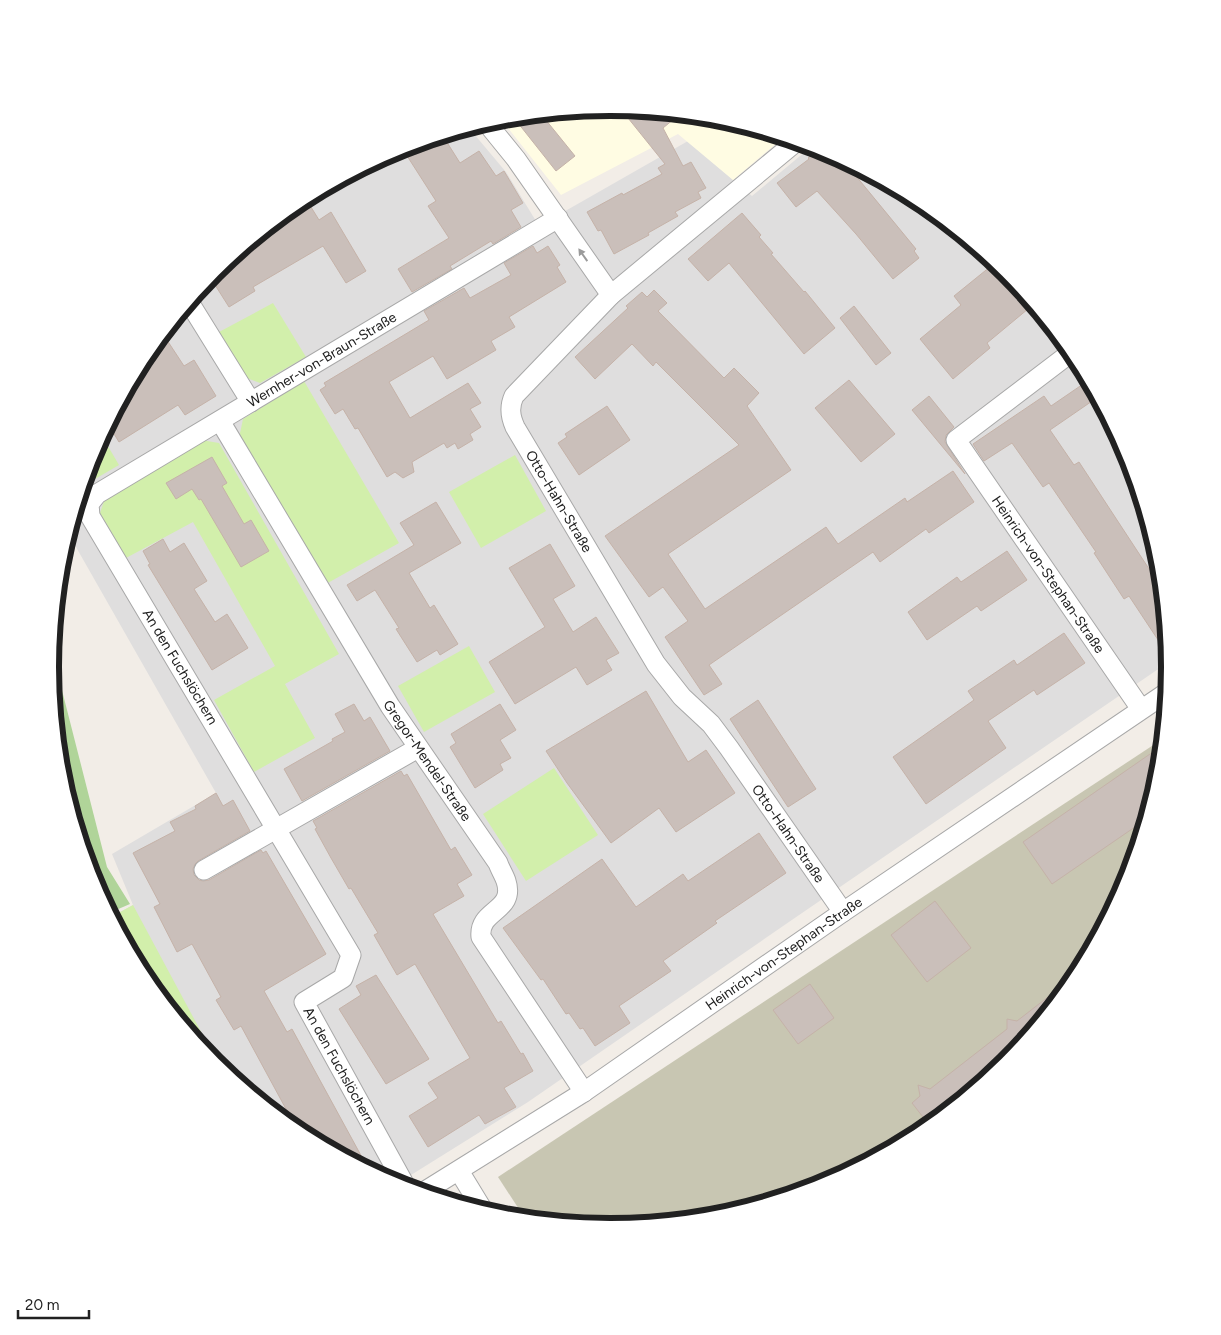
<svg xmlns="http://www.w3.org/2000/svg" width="1221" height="1335" viewBox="0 0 1221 1335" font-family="Figtree,sans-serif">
  <rect width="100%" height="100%" fill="#f2ede7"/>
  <polygon fill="#dfdede" points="469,128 506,172 539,226 688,141 752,196 812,146 825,150 922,202 1007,271 1077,356 1128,453 1160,558 1170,661 786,924 528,1102 395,1185 299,1133 214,1064 144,979 111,917 133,905 112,854 216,793 68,533 93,453 145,356 214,271 299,201 396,150"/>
  <polygon fill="#fffce3" points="611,107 720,118 784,137 733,180 678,134 561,195 500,118"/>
  <polygon fill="#c8c6b2" points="1164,738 1160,777 1128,882 1076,979 1007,1064 922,1134 825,1185 720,1217 610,1228 526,1220 498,1177"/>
  <g fill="#d2efab">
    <polygon points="273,303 306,357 260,383 244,377 219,332"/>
    <polygon points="304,381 399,543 326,584 239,438 243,419"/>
    <polygon points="102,436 119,465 83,486 93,453"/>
    <polygon points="201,440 219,443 339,654 285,684 315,738 254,772 214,700 275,666 193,522 126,558 100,513 105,498"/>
    <polygon points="515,455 546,511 481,548 449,492"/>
    <polygon points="469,646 495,692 424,732 398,686"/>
    <polygon points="554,768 598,835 526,881 483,814"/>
    <polygon points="133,905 221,1069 214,1064 144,979 111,917"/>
  </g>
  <polygon fill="#b0d499" points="52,651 107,867 130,904 109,913 93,882 61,777 50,667"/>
  <g fill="#cabfba" stroke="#c5b2a8">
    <polygon points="620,108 680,114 663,128 683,166 691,162 706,188 698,192 701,198 675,212 678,216 648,233 649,235 614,254 601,230 598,231 587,212 622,193 623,195 662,174 658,168 665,164"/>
    <polygon points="541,114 575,156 556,171 518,123 528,115"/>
    <polygon points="443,136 460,163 479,151 496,176 504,171 523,203 511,210 521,227 493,244 491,241 450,266 452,269 412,292 398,269 449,238 428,206 436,201 402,148"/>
    <polygon points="820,148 842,159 916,249 914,251 919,258 893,279 856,234 817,191 796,207 777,183 809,159 808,158"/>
    <polygon points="306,199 319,220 331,212 366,271 346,283 323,246 253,287 255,291 229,307 210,277 260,245 255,237 293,207"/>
    <polygon points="742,213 761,235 759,237 773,253 771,254 804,292 805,291 835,328 804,354 729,263 708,281 688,259"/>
    <polygon points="533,246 537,253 548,246 560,265 557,267 566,282 509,317 515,327 491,341 496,350 447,379 433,356 389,382 410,418 468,383 481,403 470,409 481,427 470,434 473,440 458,449 455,443 447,448 444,443 412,462 414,472 403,478 395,472 387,477 358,428 355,429 343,409 335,414 320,390 326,386 324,383 429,320 424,311 464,288 470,298 511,275 504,263"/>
    <polygon points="996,262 1007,271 1034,304 987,343 990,348 953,379 920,339 961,305 954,296"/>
    <polygon points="654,290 667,303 658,311 724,378 734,368 759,393 747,406 791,470 668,554 705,609 826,527 838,544 905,498 907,502 953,471 974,502 929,533 926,529 880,562 873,552 709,665 722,684 704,695 665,637 688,621 663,587 649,597 605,536 739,445 656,362 653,366 632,344 595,379 575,357 628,308 626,306 642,292 647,297"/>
    <polygon points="854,306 891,353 876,365 840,318"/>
    <polygon points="163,334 184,366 194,360 216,396 185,415 178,405 119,442 108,424 145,356"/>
    <polygon points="849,380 895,434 861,462 815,408"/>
    <polygon points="1089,380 1098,397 1050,430 1074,465 1079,462 1155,578 1162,574 1170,658 1129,596 1124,599 1094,553 1096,552 1049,483 1043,487 1012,443 984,461 973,444 1044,396 1051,406"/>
    <polygon points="929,396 954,427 946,435 945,442 965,474 912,410"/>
    <polygon points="607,406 630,440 579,475 558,443 567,437 565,434"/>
    <polygon points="212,457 227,483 222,486 244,524 251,520 269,551 241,567 201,499 199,500 192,489 176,499 166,483"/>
    <polygon points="436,502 461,543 409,573 430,608 434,605 458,644 440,655 437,650 417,662 396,629 399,628 375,590 357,601 347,585 414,545 400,523"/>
    <polygon points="163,539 170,552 184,543 207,581 194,589 215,622 227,614 248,648 212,670 148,565 150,564 143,551"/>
    <polygon points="550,544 575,586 553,599 573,632 596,617 619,653 606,660 612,670 587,685 576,667 515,704 489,662 545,627 509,568"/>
    <polygon points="1007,551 1027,580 981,611 977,606 927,640 908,612 957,577 961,582"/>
    <polygon points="1064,633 1085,663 1037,695 1034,690 988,721 1006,748 926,804 893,757 974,700 968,691 1014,660 1017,665"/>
    <polygon points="646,691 688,762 706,750 735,793 676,832 659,808 611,843 567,783 546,751"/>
    <polygon points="758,700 816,789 788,807 730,719"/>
    <polygon points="354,704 364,721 370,717 390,751 302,801 284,769 333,741 332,739 345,732 335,714"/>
    <polygon points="500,704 516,730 500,740 511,758 500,764 503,770 475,788 450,747 456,743 451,734"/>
    <polygon points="1163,745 1160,777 1148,818 1052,884 1023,842"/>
    <polygon points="401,771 404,776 407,774 451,850 455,847 472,875 457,884 464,896 433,914 498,1023 501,1021 521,1054 523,1053 533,1071 504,1088 516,1107 485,1124 479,1115 428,1147 409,1116 438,1098 428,1083 470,1058 415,964 397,975 374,935 378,933 351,888 349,889 331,858 315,829 317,828 313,821"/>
    <polygon points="216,793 223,806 233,800 250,831 198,861 195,864 193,869 194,875 199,880 203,881 209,880 261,850 263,853 266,851 284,882 326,954 264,991 287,1032 292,1029 370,1172 299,1133 241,1026 234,1030 216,1000 221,997 192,944 177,952 154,907 160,904 133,853 175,831 170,822 196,809 195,806"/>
    <polygon points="759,833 786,873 715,921 717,923 663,961 671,971 619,1006 630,1023 595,1046 583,1028 580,1029 569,1013 566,1014 543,979 541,980 503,928 602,859 636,907 683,874 688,881"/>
    <polygon points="935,901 971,948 927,982 891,935"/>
    <polygon points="376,975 429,1059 386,1084 339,1009 361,995 356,986"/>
    <polygon points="810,984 834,1018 798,1044 773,1010"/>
    <polygon points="1057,990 1063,996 1007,1064 930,1126 912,1103 920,1096 918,1085 930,1089 1007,1029 1007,1019 1017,1021"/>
  </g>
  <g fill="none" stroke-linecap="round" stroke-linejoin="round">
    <defs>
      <g id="street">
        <polyline points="486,122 516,159 611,295"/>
        <path id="s1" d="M 797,141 L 611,295 L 514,396 C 509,407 510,416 515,427 L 656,664 L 682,697 L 711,724 L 729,748 L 843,912"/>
        <polyline points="189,302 251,402"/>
        <path id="s2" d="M 1073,351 L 956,440 L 1141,709"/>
        <path id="s3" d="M 220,421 L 390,706 L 498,863 C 500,869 504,875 506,881 C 516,912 478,909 481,937 L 584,1092"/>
        <polyline points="204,870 418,748"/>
        <polyline points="459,1171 484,1212"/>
        <path id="s4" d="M 407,1189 L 304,1002 L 343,978 L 351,955 L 90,516 L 89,504 L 97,494 L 558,218"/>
        <path id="s5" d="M 422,1193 L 584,1092 L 843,912 L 1169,691"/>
      </g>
    </defs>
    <use href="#street" stroke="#a8a8a8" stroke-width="21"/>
    <use href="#street" stroke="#fff" stroke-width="19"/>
  </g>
  <defs><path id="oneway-solid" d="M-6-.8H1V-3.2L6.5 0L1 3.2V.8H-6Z" transform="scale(1.25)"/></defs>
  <use fill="#9b9b9b" href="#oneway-solid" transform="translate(583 255) rotate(-125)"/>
  <g text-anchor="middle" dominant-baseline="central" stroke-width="5" stroke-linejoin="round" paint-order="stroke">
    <g font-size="14" fill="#212121" stroke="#fff">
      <text stroke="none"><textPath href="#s4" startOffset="1081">Wernher-von-Braun-Straße</textPath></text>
      <text stroke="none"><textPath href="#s1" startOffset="500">Otto-Hahn-Straße</textPath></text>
      <text stroke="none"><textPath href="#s2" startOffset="310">Heinrich-von-Stephan-Straße</textPath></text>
      <text transform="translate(180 667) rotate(59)">An den Fuchslöchern</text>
      <text stroke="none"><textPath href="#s3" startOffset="398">Gregor-Mendel-Straße</textPath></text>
      <text stroke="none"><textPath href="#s1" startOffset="905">Otto-Hahn-Straße</textPath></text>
      <text stroke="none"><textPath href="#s5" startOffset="434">Heinrich-von-Stephan-Straße</textPath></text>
      <text transform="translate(339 1066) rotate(61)">An den Fuchslöchern</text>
    </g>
  </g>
  <path d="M0 0H1221V1335H0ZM59 667a551 551 0 1 1 1102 0a551 551 0 1 1-1102 0Z" fill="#fff" fill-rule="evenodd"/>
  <path fill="none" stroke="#212121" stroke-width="6" d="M59 667a551 551 0 1 1 1102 0a551 551 0 1 1-1102 0Z"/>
  <path d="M18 1310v8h71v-8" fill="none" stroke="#212121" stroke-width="2.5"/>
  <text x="25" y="1310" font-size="15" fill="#212121" stroke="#ffffff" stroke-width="4" paint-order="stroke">20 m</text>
</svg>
